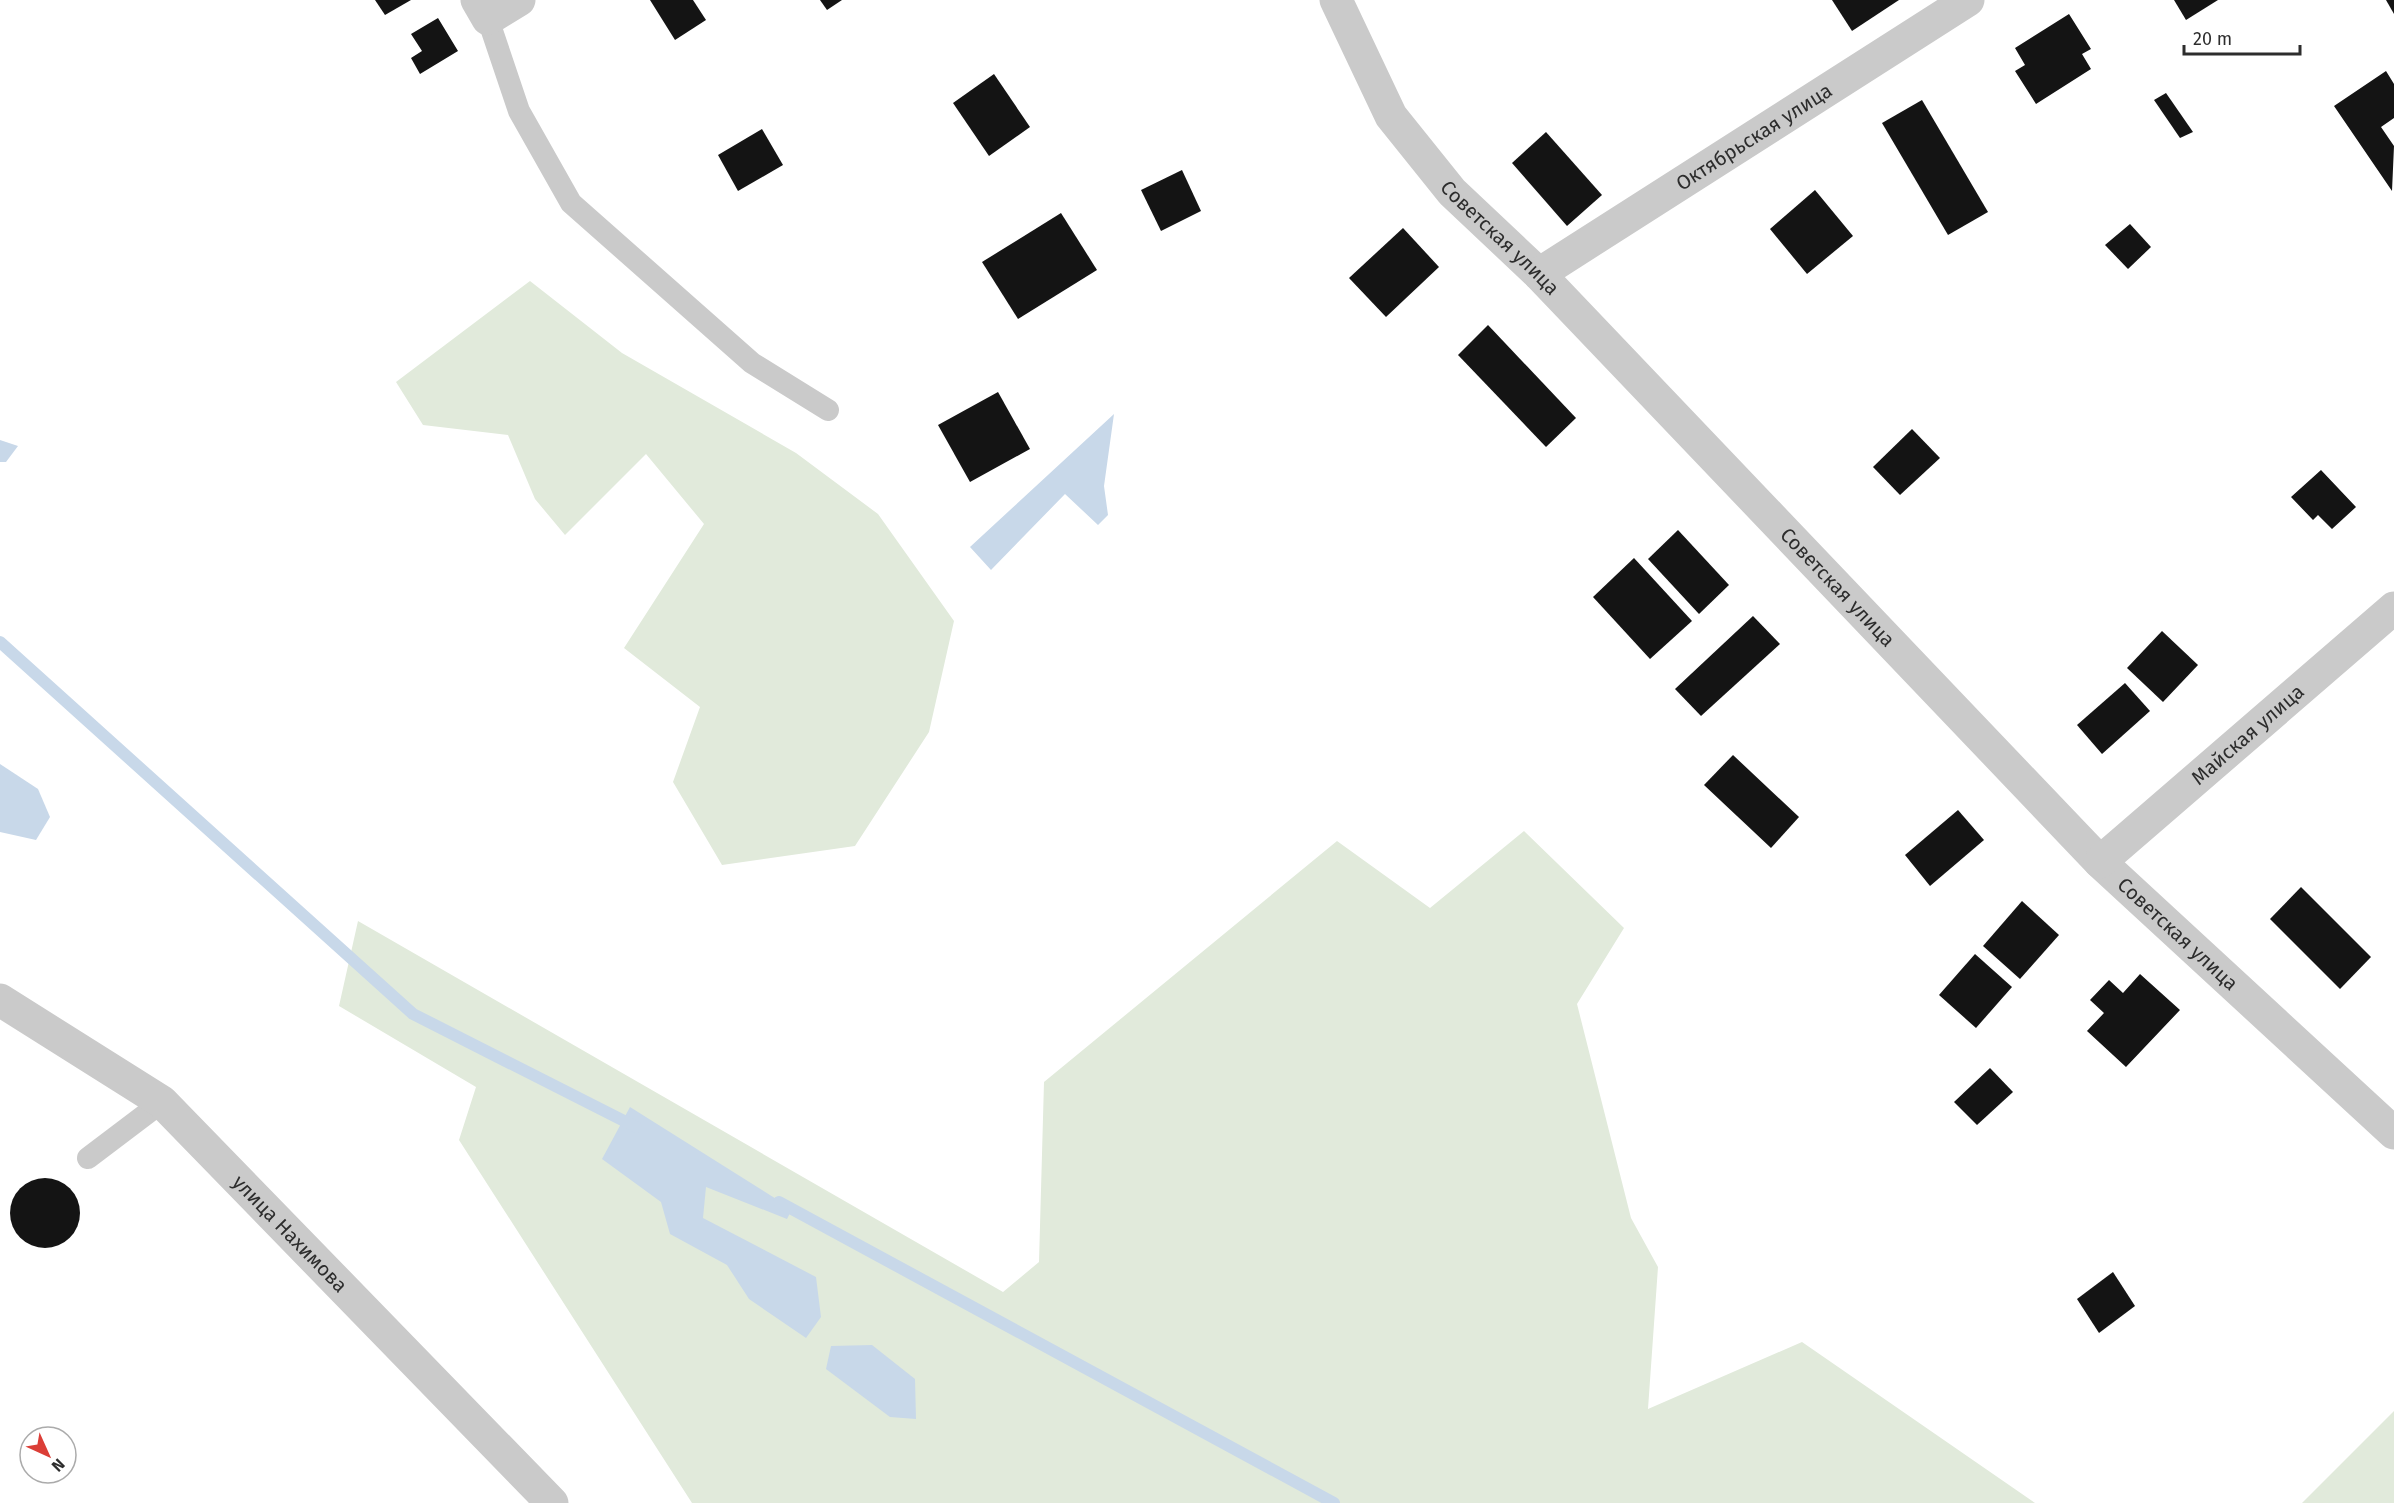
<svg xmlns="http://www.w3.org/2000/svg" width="2394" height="1503" viewBox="0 0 2394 1503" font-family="'Fira Sans',sans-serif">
  <rect width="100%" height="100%" fill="#fff"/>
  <g fill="#e1eadb">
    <polygon points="530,281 622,353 796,453 878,514 954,621 929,732 855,846 722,865 673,782 700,707 624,648 704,524 646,454 565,535 535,499 508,435 423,425 396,382"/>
    <polygon points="1524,831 1624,928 1577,1004 1631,1218 1658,1267 1648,1409 1802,1342 2035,1503 692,1503 459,1140 476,1087 339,1006 358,921 1003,1292 1039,1262 1044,1082 1337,841 1430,908"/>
    <polygon points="2394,1411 2394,1503 2302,1503"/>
  </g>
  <g fill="#c8d8e9">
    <polygon points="1114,414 1104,486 1108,515 1098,525 1065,494 991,570 970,547"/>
    <polygon points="0,440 18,446 6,462 0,462"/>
    <polygon points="0,764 38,789 50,817 36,840 0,832"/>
    <polygon points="630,1107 792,1209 787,1219 706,1187 703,1218 816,1277 821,1317 806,1338 749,1299 727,1265 670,1234 661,1202 602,1159"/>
    <polygon points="872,1345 915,1379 916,1419 890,1417 826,1369 831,1346"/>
  </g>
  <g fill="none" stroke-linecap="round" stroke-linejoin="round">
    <g stroke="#c8d8e9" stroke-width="12">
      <polyline points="0,642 413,1014 636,1127"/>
      <polyline points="779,1202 1334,1503"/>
    </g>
  </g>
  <g fill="#141414">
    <polygon points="375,0 411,0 385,15"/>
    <polygon points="650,0 693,0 706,20 675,40"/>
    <polygon points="820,0 842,0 827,10"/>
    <polygon points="1832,0 1899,0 1852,31"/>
    <polygon points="2174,0 2218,0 2186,20"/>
    <polygon points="2386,0 2394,0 2394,14"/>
    <polygon points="2069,14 2091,49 2082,54 2091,69 2036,104 2015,71 2025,65 2015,48"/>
    <polygon points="438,18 458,51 420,74 411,58 422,51 411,34"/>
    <polygon points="2386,71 2394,84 2394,118 2381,127 2394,146 2392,191 2334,106"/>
    <polygon points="994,74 1030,127 989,156 953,103"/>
    <polygon points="2166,93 2193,132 2180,138 2154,100"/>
    <polygon points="1922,100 1988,212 1948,235 1882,123"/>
    <polygon points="762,129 783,165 738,191 718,155"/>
    <polygon points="1546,132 1602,195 1567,226 1512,163"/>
    <polygon points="1182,170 1201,211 1161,231 1141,190"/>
    <polygon points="1815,190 1853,236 1807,274 1770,229"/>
    <polygon points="1061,213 1097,270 1018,319 982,262"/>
    <polygon points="2130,224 2151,247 2128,269 2105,245"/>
    <polygon points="1403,228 1439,267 1386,317 1349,278"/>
    <polygon points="1488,325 1576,418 1546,447 1458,355"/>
    <polygon points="998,392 1030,449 970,482 938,425"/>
    <polygon points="1912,429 1940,458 1900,495 1873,467"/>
    <polygon points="2321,470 2356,507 2332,529 2318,515 2313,520 2291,497"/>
    <polygon points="1678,530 1729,585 1699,614 1648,559"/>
    <polygon points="1634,558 1692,621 1650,659 1593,597"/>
    <polygon points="1753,616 1780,644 1701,716 1675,689"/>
    <polygon points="2162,631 2198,665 2163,702 2127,668"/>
    <polygon points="2125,683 2150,711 2102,754 2077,725"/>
    <polygon points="1733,755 1799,817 1771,848 1704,785"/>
    <polygon points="1958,810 1984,840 1930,886 1905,855"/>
    <polygon points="2301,887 2371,957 2340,989 2270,919"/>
    <polygon points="2022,901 2059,935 2020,979 1983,946"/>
    <polygon points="1975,954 2012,987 1976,1028 1939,995"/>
    <polygon points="2140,974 2180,1010 2126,1067 2087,1031 2104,1013 2090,1000 2109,980 2123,993"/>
    <polygon points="1990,1068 2013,1092 1977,1125 1954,1102"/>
    <circle cx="45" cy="1213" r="35"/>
    <polygon points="2113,1272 2135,1306 2099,1333 2077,1299"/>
  </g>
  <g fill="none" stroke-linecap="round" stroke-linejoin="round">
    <g stroke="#cacaca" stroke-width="22">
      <polyline points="488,19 519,111 571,203 752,363 828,410"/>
      <polyline points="88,1158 162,1102"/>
    </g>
    <g stroke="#cacaca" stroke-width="33">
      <polyline points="477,0 488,19 519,0"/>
      <path id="s1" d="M 1336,0 L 1391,116 L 1452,192 L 1539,274 L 2100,862 L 2394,1133"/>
      <path id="s2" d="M 1539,274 L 1968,0"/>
      <path id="s3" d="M 2100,862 L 2394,608"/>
      <path id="s4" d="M 0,1000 L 162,1102 L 552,1503"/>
    </g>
  </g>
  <g text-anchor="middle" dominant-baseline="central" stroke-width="6" stroke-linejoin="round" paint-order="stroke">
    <g font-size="20" fill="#2d2d2d" stroke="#fff">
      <text stroke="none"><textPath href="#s2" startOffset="255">Октябрьская улица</textPath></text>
      <text stroke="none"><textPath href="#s1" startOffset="292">Советская улица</textPath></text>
      <text stroke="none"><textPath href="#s1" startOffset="778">Советская улица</textPath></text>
      <text stroke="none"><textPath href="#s3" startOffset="195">Майская улица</textPath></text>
      <text stroke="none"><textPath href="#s1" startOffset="1264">Советская улица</textPath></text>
      <text stroke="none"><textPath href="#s4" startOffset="375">улица Нахимова</textPath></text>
    </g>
  </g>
  <g transform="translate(48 1455) rotate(135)"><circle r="28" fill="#ffffff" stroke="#ababab" stroke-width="1.5"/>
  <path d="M0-4.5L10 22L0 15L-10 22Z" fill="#db3e37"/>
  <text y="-9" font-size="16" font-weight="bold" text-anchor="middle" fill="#2d2d2d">N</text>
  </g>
  <path d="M2184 45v9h116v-9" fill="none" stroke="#2d2d2d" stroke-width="3"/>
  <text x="2193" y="45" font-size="18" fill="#2d2d2d" stroke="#ffffff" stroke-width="4.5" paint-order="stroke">20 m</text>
</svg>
